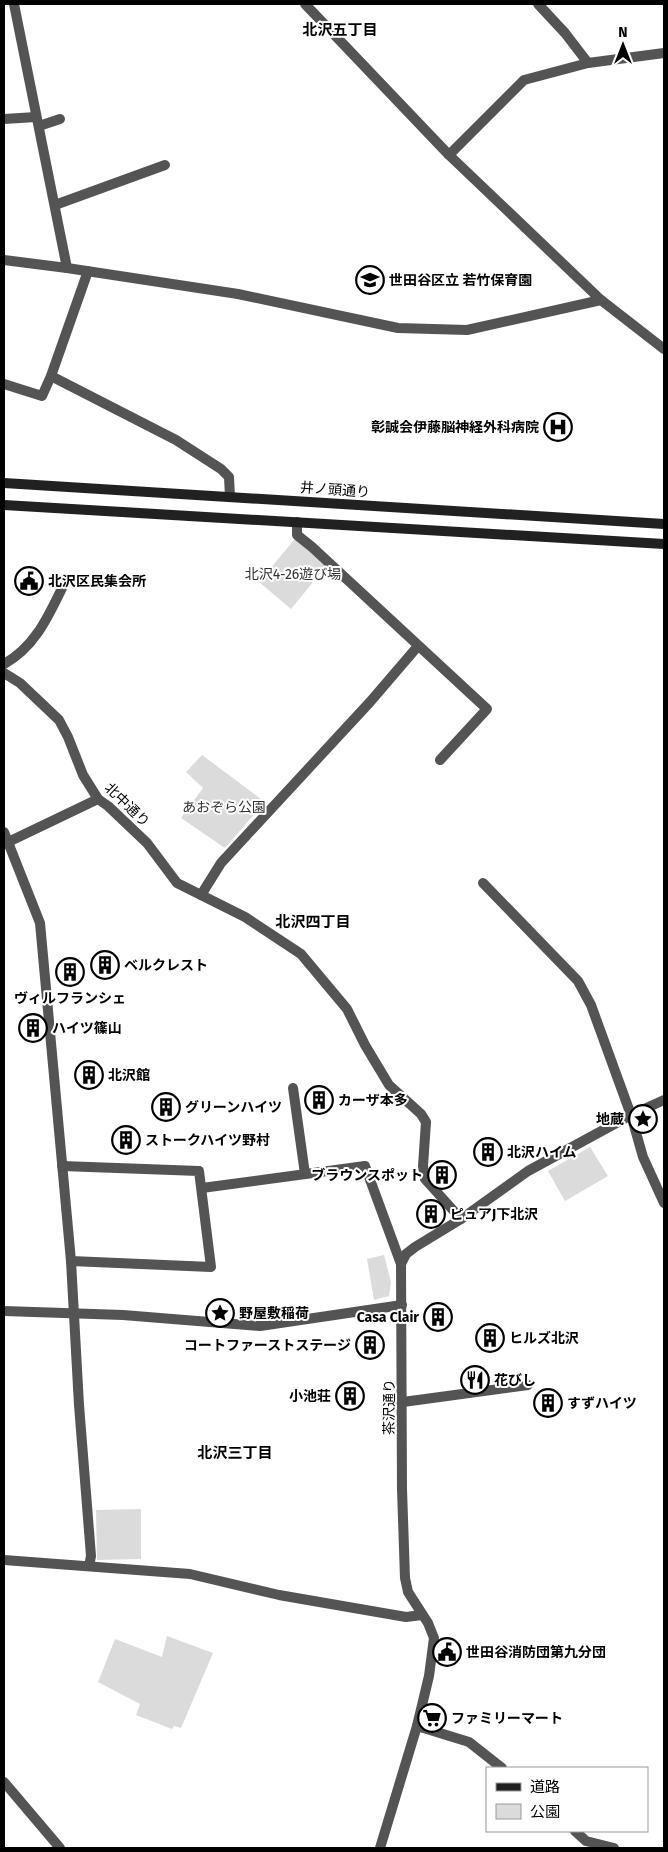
<svg xmlns="http://www.w3.org/2000/svg" width="668" height="1852" viewBox="0 0 668 1852" font-family="'Fira Sans','Noto Sans JP',sans-serif">
  <rect width="100%" height="100%" fill="#fff"/>
  <g fill="#dbdbdb">
    <polygon points="294,540 298,540 327,565 291,609 259,582"/>
    <polygon points="202,755 265,802 225,848 181,818 203,788 186,772"/>
    <polygon points="590,1147 608,1176 565,1201 548,1171"/>
    <polygon points="384,1255 391,1282 389,1296 374,1300 367,1259"/>
    <polygon points="141,1509 141,1559 97,1560 96,1510"/>
    <polygon points="167,1636 213,1653 181,1728 174,1726 172,1729 136,1715 140,1704 98,1682 115,1639 162,1657"/>
  </g>
  <g fill="none" stroke-linecap="round" stroke-linejoin="round">
    <g stroke="#545454" stroke-width="10">
      <polyline points="14,4 67,268"/>
      <polyline points="305,4 449,155 601,300 664,349"/>
      <polyline points="538,4 565,33 588,63"/>
      <polyline points="4,119 36,117"/>
      <polyline points="39,126 60,119"/>
      <polyline points="449,155 524,80 588,63 664,53"/>
      <polyline points="55,205 165,165"/>
      <polyline points="4,260 67,268 238,294 398,328 467,330 601,300"/>
      <polyline points="51,376 176,440 221,469 229,477 230,497"/>
      <polyline points="4,384 42,396 51,376 88,271"/>
      <polyline points="297,522 297,535 312,547 487,709 440,760"/>
      <path d="M 4,664 C 37,646 50,612 66,580"/>
      <polyline points="4,673 20,683 59,720 68,737 83,775 98,799 108,806 147,843 177,883 245,917 301,954 347,1009 365,1045 389,1085 421,1114 426,1122 423,1166 425,1179 461,1219"/>
      <polyline points="4,832 40,923 71,1261 79,1405 91,1556 89,1566"/>
      <polyline points="4,844 98,799"/>
      <polyline points="483,883 578,981 591,1005 631,1115 643,1157 664,1203"/>
      <polyline points="201,895 221,863 370,702 418,646"/>
      <polyline points="293,1088 305,1174"/>
      <polyline points="62,1166 199,1171 211,1267 71,1261"/>
      <polyline points="202,1188 365,1166 401,1264"/>
      <polyline points="4,1311 123,1315 260,1326 402,1305"/>
      <polyline points="403,1402 528,1385"/>
      <polyline points="4,1560 190,1574 279,1595 406,1617 422,1615"/>
      <polyline points="417,1726 469,1742 502,1768"/>
      <polyline points="4,1782 60,1848"/>
      <polyline points="575,1831 586,1841 614,1848"/>
      <polyline points="380,1848 417,1726 429,1676 434,1638 428,1623 408,1592 405,1578 402,1489 401,1264 406,1254 415,1247 461,1219 528,1171 631,1115 664,1100"/>
    </g>
    <g stroke="#212121" stroke-width="10">
      <polyline points="4,483 664,524"/>
      <polyline points="4,505 664,544"/>
    </g>
  </g>
  <defs>
    <symbol id="school-ring" viewBox="-11 -11 22 22"><circle r="9.5" fill="#fff" stroke="#000" stroke-width="1.5"/><path d="M0-5L7-2L0 1L-7-2ZM-4 1L0 2.5L4 1V4Q0 6-4 4Z" fill="#000"/></symbol>
    <symbol id="hospital-ring" viewBox="-11 -11 22 22"><circle r="9.5" fill="#fff" stroke="#000" stroke-width="1.5"/><path d="M-5-5h3v3.5h4V-5h3V5h-3V1.5h-4V5h-3Z" fill="#000"/></symbol>
    <symbol id="civic-ring" viewBox="-11 -11 22 22"><circle r="9.5" fill="#fff" stroke="#000" stroke-width="1.5"/><path d="M-.6-6.5H3V-4.5H.6V-3L4-1V1h2V6H-6V1h2V-1L-.6-3ZM-1.2 2.5V6h2.4V2.5Z" fill="#000"/></symbol>
    <symbol id="building-ring" viewBox="-11 -11 22 22"><circle r="9.5" fill="#fff" stroke="#000" stroke-width="1.5"/><path d="M-4-6H4V6H1V3H-1V6H-4ZM-2.5-4.3h1.7v1.8h-1.7ZM.8-4.3h1.7v1.8H.8ZM-2.5-1h1.7V.8h-1.7ZM.8-1h1.7V.8H.8Z" fill="#000"/></symbol>
    <symbol id="sight-ring" viewBox="-11 -11 22 22"><circle r="9.5" fill="#fff" stroke="#000" stroke-width="1.5"/><path d="M0-6L1.8-2.2L6-1.7L2.9 1.2L3.7 5.4L0 3.3L-3.7 5.4L-2.9 1.2L-6-1.7L-1.8-2.2Z" fill="#000"/></symbol>
    <symbol id="restaurant-ring" viewBox="-11 -11 22 22"><circle r="9.5" fill="#fff" stroke="#000" stroke-width="1.5"/><path d="M-5-6h1v4h1v-4h1v4h1v-4h1v5L-1.5 .5V6h-2V.5L-5-1ZM5-6V6H3V1.5H1.5Q1.5-4 5-6Z" fill="#000"/></symbol>
    <symbol id="supermarket-ring" viewBox="-11 -11 22 22"><circle r="9.5" fill="#fff" stroke="#000" stroke-width="1.5"/><path d="M-6-5.5h2.5l.6 2H6L4.5 2H-2.5L-4.4-4H-6ZM-1.5 3.2a1.3 1.3 0 1 0 .1 0ZM3 3.2a1.3 1.3 0 1 0 .1 0Z" fill="#000"/></symbol>
  </defs>
  <g fill-rule="evenodd">
    <use href="#school-ring" x="354" y="264" width="32" height="32"/>
    <use href="#hospital-ring" x="542" y="411" width="32" height="32"/>
    <use href="#civic-ring" x="13" y="565" width="32" height="32"/>
    <use href="#building-ring" x="89" y="949" width="32" height="32"/>
    <use href="#building-ring" x="54" y="956" width="32" height="32"/>
    <use href="#building-ring" x="17" y="1012" width="32" height="32"/>
    <use href="#building-ring" x="73" y="1059" width="32" height="32"/>
    <use href="#building-ring" x="303" y="1084" width="32" height="32"/>
    <use href="#building-ring" x="150" y="1091" width="32" height="32"/>
    <use href="#sight-ring" x="627" y="1103" width="32" height="32"/>
    <use href="#building-ring" x="110" y="1124" width="32" height="32"/>
    <use href="#building-ring" x="472" y="1136" width="32" height="32"/>
    <use href="#building-ring" x="426" y="1159" width="32" height="32"/>
    <use href="#building-ring" x="415" y="1198" width="32" height="32"/>
    <use href="#sight-ring" x="204" y="1297" width="32" height="32"/>
    <use href="#building-ring" x="422" y="1301" width="32" height="32"/>
    <use href="#building-ring" x="474" y="1322" width="32" height="32"/>
    <use href="#building-ring" x="354" y="1329" width="32" height="32"/>
    <use href="#restaurant-ring" x="459" y="1364" width="32" height="32"/>
    <use href="#building-ring" x="334" y="1380" width="32" height="32"/>
    <use href="#building-ring" x="532" y="1387" width="32" height="32"/>
    <use href="#civic-ring" x="431" y="1636" width="32" height="32"/>
    <use href="#supermarket-ring" x="416" y="1702" width="32" height="32"/>
  </g>
  <g text-anchor="middle" dominant-baseline="central" stroke-width="4" stroke-linejoin="round" paint-order="stroke">
    <g font-size="14" font-weight="bold" fill="#000" stroke="#fff" text-anchor="start">
      <text x="389" y="280">世田谷区立 若竹保育園</text>
      <text x="539" y="427" text-anchor="end">彰誠会伊藤脳神経外科病院</text>
      <text x="48" y="581">北沢区民集会所</text>
      <text x="124" y="965">ベルクレスト</text>
      <text x="70" y="998" text-anchor="middle">ヴィルフランシェ</text>
      <text x="52" y="1028">ハイツ篠山</text>
      <text x="108" y="1075">北沢館</text>
      <text x="338" y="1100">カーザ本多</text>
      <text x="185" y="1107">グリーンハイツ</text>
      <text x="624" y="1119" text-anchor="end">地蔵</text>
      <text x="145" y="1140">ストークハイツ野村</text>
      <text x="507" y="1152">北沢ハイム</text>
      <text x="423" y="1175" text-anchor="end">ブラウンスポット</text>
      <text x="450" y="1214">ピュアJ下北沢</text>
      <text x="239" y="1313">野屋敷稲荷</text>
      <text x="419" y="1317" text-anchor="end">Casa Clair</text>
      <text x="509" y="1338">ヒルズ北沢</text>
      <text x="351" y="1345" text-anchor="end">コートファーストステージ</text>
      <text x="494" y="1380">花びし</text>
      <text x="331" y="1396" text-anchor="end">小池荘</text>
      <text x="567" y="1403">すずハイツ</text>
      <text x="466" y="1652">世田谷消防団第九分団</text>
      <text x="451" y="1718">ファミリーマート</text>
    </g>
    <g font-size="14" fill="#000" stroke="#fff">
      <text transform="translate(335 490) rotate(4)">井ノ頭通り</text>
      <text transform="translate(127 805) rotate(44)">北中通り</text>
      <text transform="translate(389 1407) rotate(-90)">茶沢通り</text>
    </g>
    <g font-size="14" fill="#323232" stroke="#fff">
      <text x="293" y="574">北沢4-26遊び場</text>
      <text x="224" y="807">あおぞら公園</text>
    </g>
    <g font-size="15" font-weight="bold" fill="#000" stroke="#fff">
      <text x="340" y="30">北沢五丁目</text>
      <text x="313" y="922">北沢四丁目</text>
      <text x="235" y="1453">北沢三丁目</text>
    </g>
  </g>
  <rect width="668" height="1852" fill="none" stroke="#000000" stroke-width="10"/>
  <rect x="486" y="1767" width="162" height="65" fill="#ffffff" stroke="#999999"/>
  <rect x="496" y="1783" width="25" height="8" fill="#212121" stroke="#999999"/>
  <text x="530" y="1792" font-size="15" fill="#000000">道路</text>
  <rect x="496" y="1804" width="25" height="15" fill="#dbdbdb" stroke="#999999"/>
  <text x="530" y="1817" font-size="15" fill="#000000">公園</text>
  <g transform="translate(623 45)" stroke="#ffffff" stroke-width="4" paint-order="stroke">
  <path d="M0-4L9 19L0 12L-9 19Z" fill="#000000"/>
  <text y="-8" font-size="14" font-weight="bold" text-anchor="middle" fill="#000000">N</text>
  </g>
</svg>
